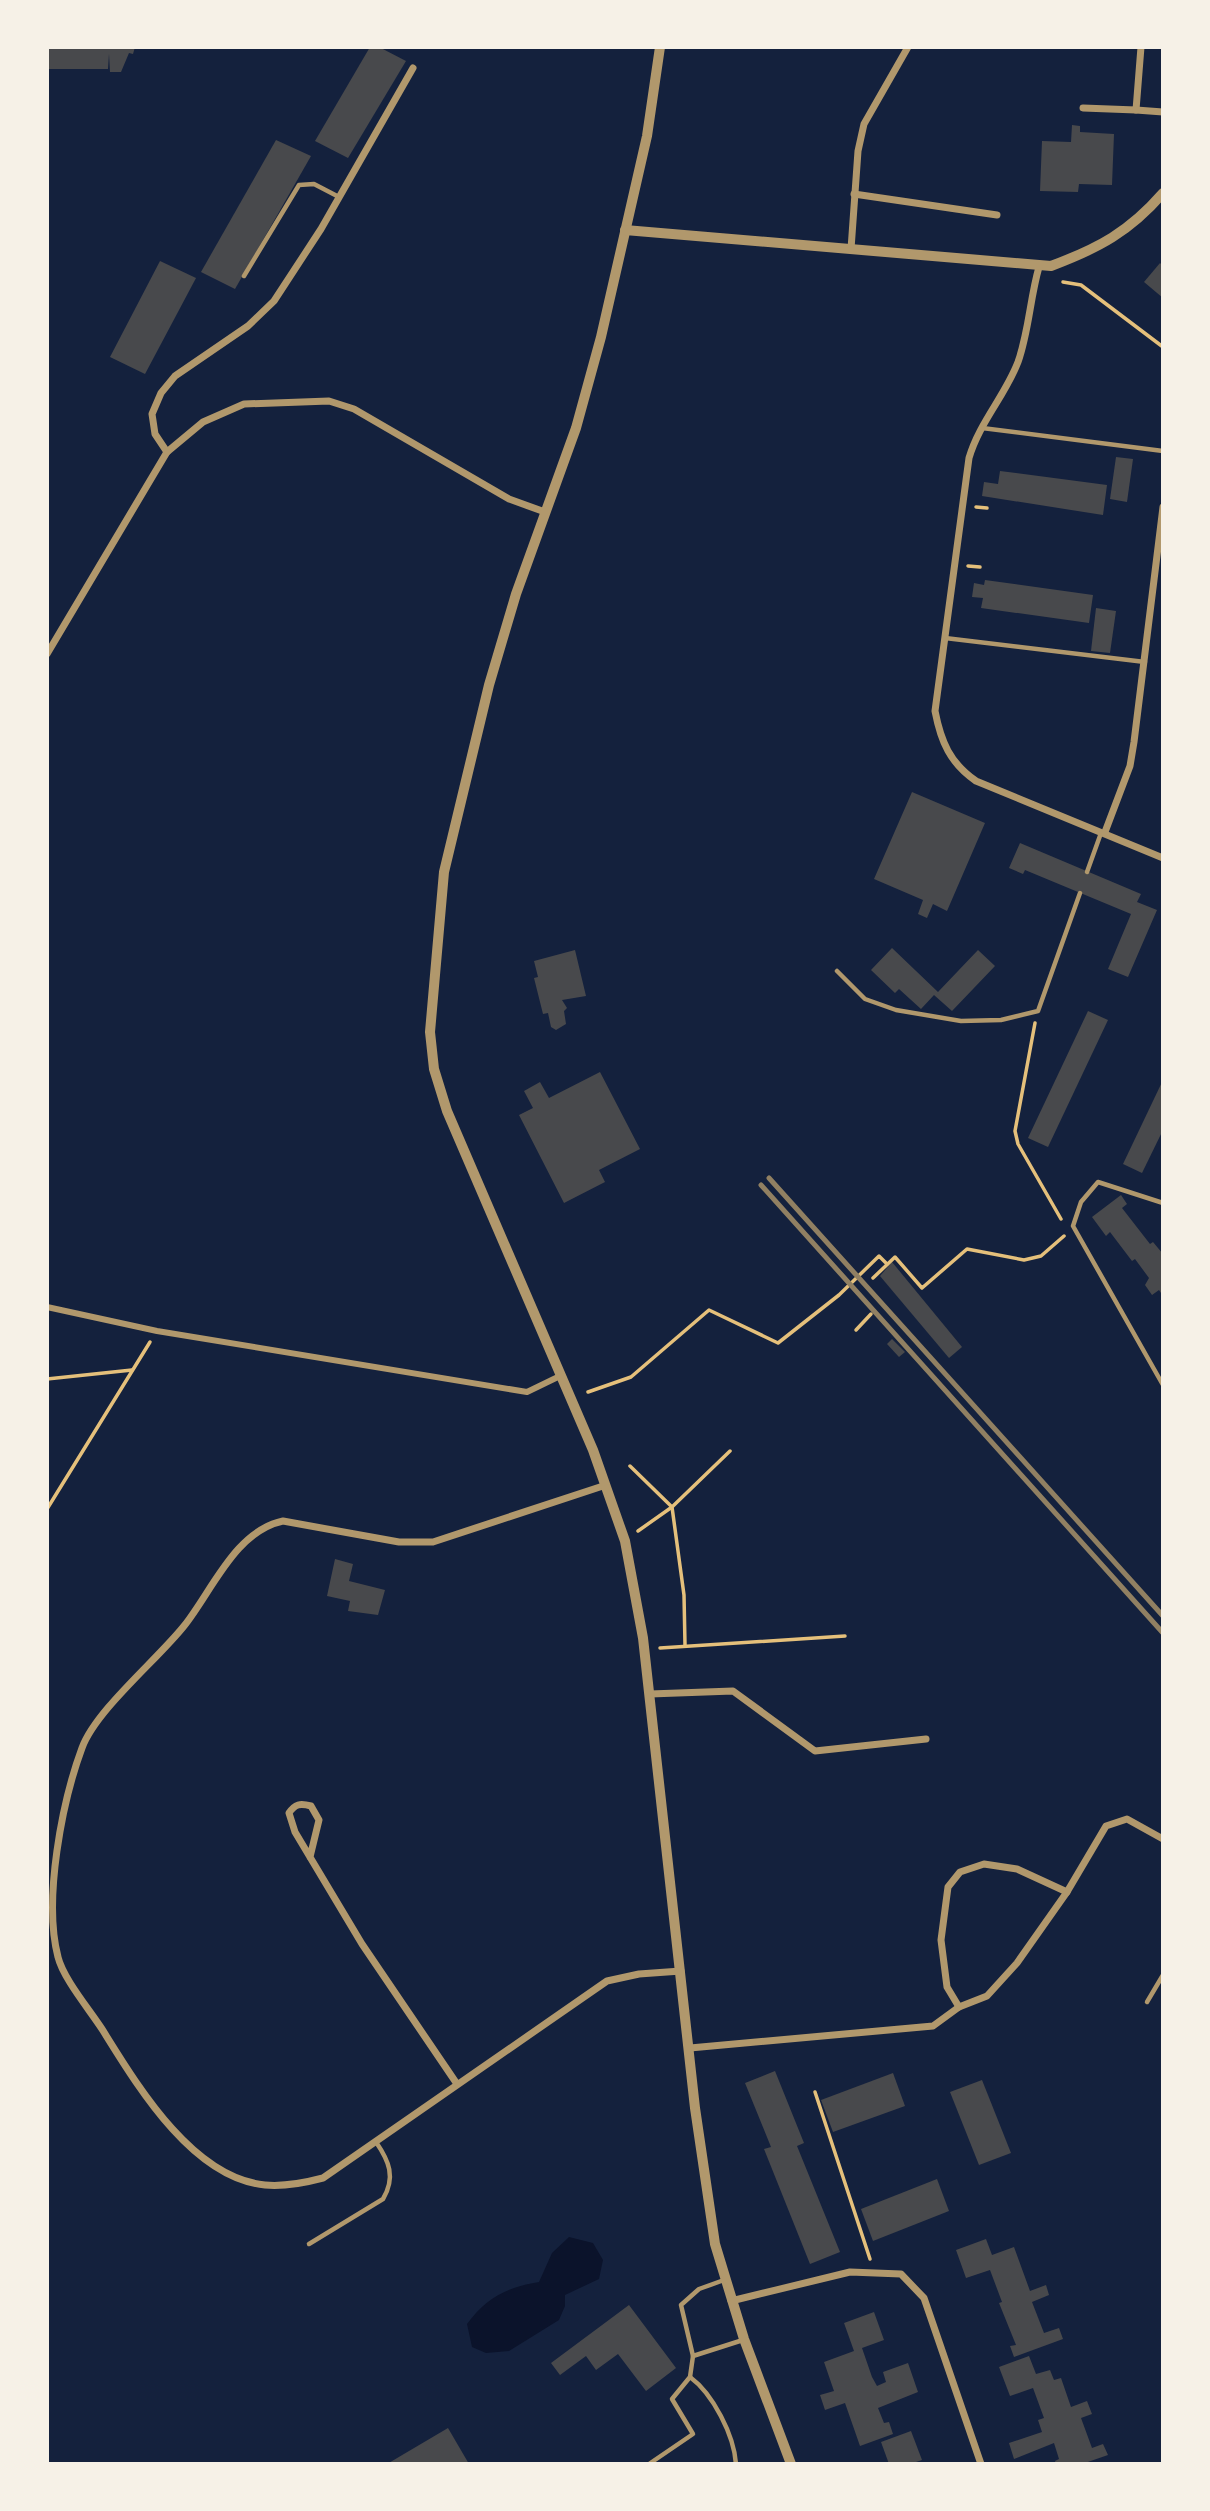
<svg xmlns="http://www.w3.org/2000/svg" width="1210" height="2511" viewBox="0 0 1210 2511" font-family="'Fira Sans',sans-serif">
  <rect width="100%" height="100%" fill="#14213d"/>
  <path fill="#0b132b" d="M 569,2237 L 593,2243 L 603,2260 L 599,2279 L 565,2295 L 565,2306 L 559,2320 L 509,2351 L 486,2353 L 472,2347 L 467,2324 C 486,2298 507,2287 539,2282 L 552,2253 Z"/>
  <g fill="#48494c">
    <polygon points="47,47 135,47 133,54 129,53 121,72 110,72 109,54 108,69 47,69"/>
    <polygon points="370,47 379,47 406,61 348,158 315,141"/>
    <polygon points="1072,125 1080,126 1080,132 1114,134 1112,185 1079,184 1078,192 1040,191 1042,141 1071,142"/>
    <polygon points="276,140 311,156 235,289 201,272"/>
    <polygon points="160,261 196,278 145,374 110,357"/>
    <polygon points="1160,263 1163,266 1163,298 1144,282"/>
    <polygon points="1116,457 1133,459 1127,502 1110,499"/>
    <polygon points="1000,471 1107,485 1103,515 982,496 984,482 998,484"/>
    <polygon points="985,580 1093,595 1089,623 981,608 983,598 972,597 974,583 984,585"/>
    <polygon points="1096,608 1116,611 1110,653 1091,651"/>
    <polygon points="912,792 985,823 947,911 933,904 927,918 918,914 923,900 874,879"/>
    <polygon points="1020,843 1141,894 1137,902 1157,910 1128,977 1108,969 1131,914 1025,870 1023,874 1009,868"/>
    <polygon points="892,948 938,992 978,950 995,966 952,1011 934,995 921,1009 899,989 895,993 871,970"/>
    <polygon points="575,950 586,996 562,1000 567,1008 564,1011 566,1024 556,1030 551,1027 548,1013 543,1014 534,978 538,977 534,961"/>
    <polygon points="1088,1011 1108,1020 1048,1147 1028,1138"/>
    <polygon points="600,1072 640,1149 599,1170 605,1182 564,1203 519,1115 533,1108 524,1091 540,1082 549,1098"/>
    <polygon points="1163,1080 1163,1130 1142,1173 1123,1164"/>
    <polygon points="1121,1195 1127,1204 1122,1208 1150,1244 1153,1242 1163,1254 1163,1296 1159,1290 1152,1295 1145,1285 1149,1278 1135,1259 1132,1261 1110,1232 1106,1236 1092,1217"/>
    <polygon points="892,1262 962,1347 949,1358 880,1276"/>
    <polygon points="892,1339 905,1352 899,1357 887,1344"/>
    <polygon points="335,1559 353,1564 349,1581 385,1590 378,1615 348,1611 350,1601 327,1596"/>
    <polygon points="775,2071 804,2143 797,2146 840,2252 810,2264 764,2149 771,2147 745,2083"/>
    <polygon points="893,2073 905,2106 833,2132 821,2100"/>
    <polygon points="982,2080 1011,2153 979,2165 950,2092"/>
    <polygon points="937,2179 949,2211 873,2241 861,2209"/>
    <polygon points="986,2239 992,2255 1014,2247 1030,2291 1046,2285 1049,2295 1032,2302 1044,2333 1059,2328 1063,2339 1014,2357 1010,2346 1016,2345 999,2303 1002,2302 990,2270 966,2278 956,2250"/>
    <polygon points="629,2305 676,2368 646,2391 618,2354 596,2370 586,2356 560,2375 551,2363"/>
    <polygon points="874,2312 884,2340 862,2348 872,2377 877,2386 886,2382 883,2372 908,2363 918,2392 878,2408 884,2423 889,2422 893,2434 860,2446 845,2403 825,2410 820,2395 834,2391 824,2362 854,2351 844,2323"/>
    <polygon points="1029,2356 1036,2374 1050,2370 1054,2380 1061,2378 1071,2407 1087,2401 1092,2414 1081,2418 1092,2448 1103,2444 1108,2455 1082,2464 1056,2464 1055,2461 1059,2459 1054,2443 1014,2459 1009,2443 1042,2432 1038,2420 1044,2418 1033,2388 1010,2396 999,2367"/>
    <polygon points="448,2428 469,2464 387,2464"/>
    <polygon points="911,2431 922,2460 910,2464 889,2464 881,2442"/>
  </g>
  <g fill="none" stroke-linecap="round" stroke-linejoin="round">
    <g stroke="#e5c07b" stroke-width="3.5">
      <polyline points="1063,282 1081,285 1163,347"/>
      <polyline points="976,507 987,508"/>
      <polyline points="968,566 980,567"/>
      <polyline points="1035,1023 1015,1131 1018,1144 1061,1219"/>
      <polyline points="873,1278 895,1257 922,1288 967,1249 1024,1260 1041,1256 1064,1236"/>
      <polyline points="856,1330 871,1314"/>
      <polyline points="47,1379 132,1370"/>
      <polyline points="588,1392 631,1377 709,1310 778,1343 839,1295 879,1256 887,1264"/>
      <polyline points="630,1466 672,1507 684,1595 685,1645"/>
      <polyline points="47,1509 150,1342"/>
      <polyline points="638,1531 672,1507 730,1451"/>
      <polyline points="660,1648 845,1636"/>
      <polyline points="815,2092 870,2259"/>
    </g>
    <g stroke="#b1986c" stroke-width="4.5">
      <polyline points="244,276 299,185 314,184 339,197"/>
      <polyline points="982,428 1163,451"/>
      <polyline points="945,638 1145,662"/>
      <polyline points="1087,872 1101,833"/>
      <polyline points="837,971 865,999 896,1010 961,1021 1001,1020 1038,1011 1080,893"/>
      <polyline points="1163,1203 1098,1182 1081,1202 1073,1226 1163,1385"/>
      <polyline points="1147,2002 1163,1975"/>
      <path d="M 309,2244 L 383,2199 C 396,2177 389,2161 376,2142"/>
      <polyline points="724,2280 699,2289 681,2305 693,2356 743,2340"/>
      <path d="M 690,2377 C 713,2394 734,2435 736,2464"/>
      <polyline points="649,2464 693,2434 672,2399 690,2377 693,2356"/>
    </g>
    <polyline stroke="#b1986c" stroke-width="6" points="47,1307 157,1331 527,1392 560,1376"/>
    <g stroke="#b1986c" stroke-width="7">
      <polyline points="1083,108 1136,110 1141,47"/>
      <polyline points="1136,110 1163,112"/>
      <polyline points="854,194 997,215"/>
      <polyline points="851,249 858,151 864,124 908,47"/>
      <path d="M 1039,267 C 1030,298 1029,331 1018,362 C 1005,396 979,423 969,458 L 935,711 C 941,742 950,763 976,781 L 1163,858"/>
      <polyline points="167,452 155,434 152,414 161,393 175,376 248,326 274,301 321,229 413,68"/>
      <polyline points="47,654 167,452 203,422 244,404 329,401 354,409 509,499 545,512"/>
      <polyline points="1105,832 1130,766 1134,742 1163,507"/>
      <path d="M 606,1485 L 433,1542 L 399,1542 L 283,1521 C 235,1531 212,1591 184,1626 C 157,1660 96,1710 82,1748 C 62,1802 43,1900 58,1957 C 63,1978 89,2009 102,2029 C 137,2085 192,2178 265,2185 C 285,2187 304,2183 323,2178 L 607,1981 L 639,1974 L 681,1971"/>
      <polyline points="650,1694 733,1691 815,1751 926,1739"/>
      <path d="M 310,1857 L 319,1820 L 311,1806 C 300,1803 295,1804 289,1813 L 295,1832 L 362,1944 L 457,2084"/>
      <polyline points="959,2007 947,1987 941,1940 948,1887 960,1872 984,1864 1017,1869 1067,1892"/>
      <polyline points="690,2048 933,2026 959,2007 987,1996 1017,1963 1067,1892 1106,1826 1127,1819 1163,1839"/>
      <polyline points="731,2301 850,2272 901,2274 924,2298 981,2464"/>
    </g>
    <g stroke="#b1986c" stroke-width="10">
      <polyline points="660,47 647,136 601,337 576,428 516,594 489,685 444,872 430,1032 434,1069 447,1111 593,1450 625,1541 643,1638 695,2108 715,2244 744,2339 791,2464"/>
      <path d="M 625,230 L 1051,266 C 1099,248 1129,232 1163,193"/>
    </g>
    <g stroke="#918062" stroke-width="5">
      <polyline points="769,1178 1163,1616"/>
      <polyline points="761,1185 1163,1633"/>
    </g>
  </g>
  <rect width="1210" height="2511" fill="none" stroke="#f6f1e7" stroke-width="98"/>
</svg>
